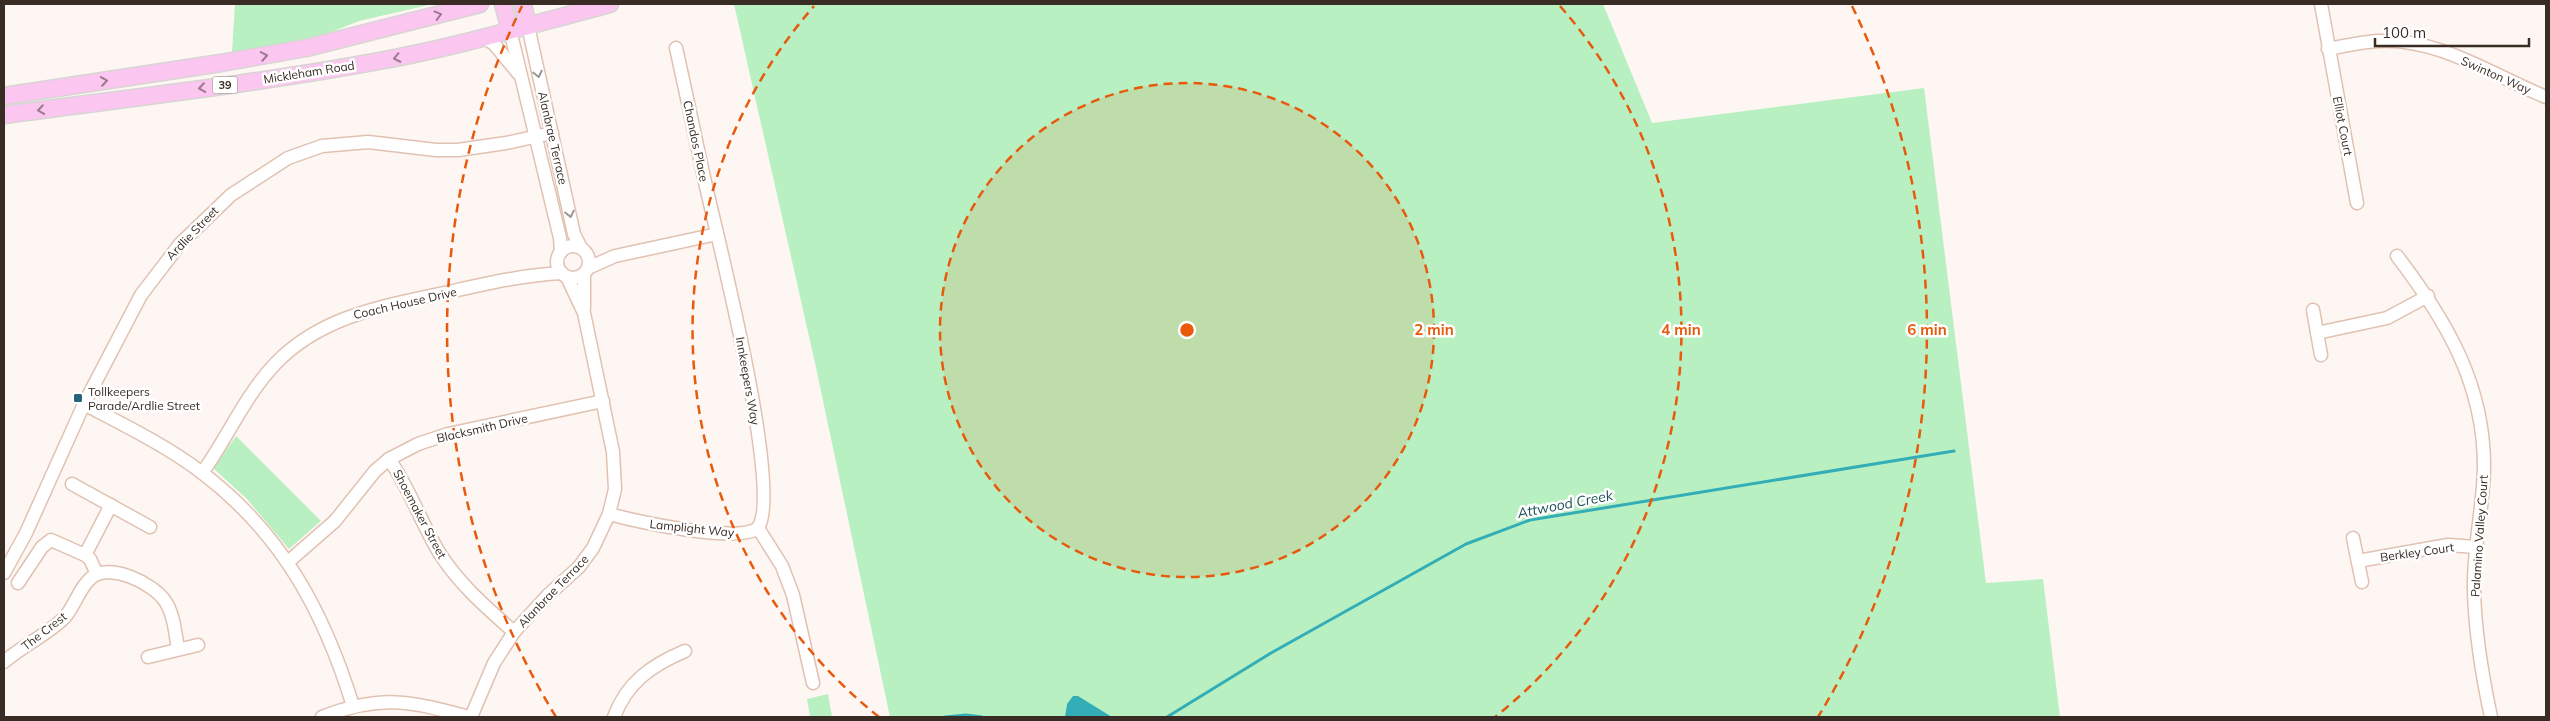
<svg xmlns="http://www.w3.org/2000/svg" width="2550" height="721" viewBox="0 0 2550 721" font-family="Mulish,sans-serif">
  <rect width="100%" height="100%" fill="#fdf6f2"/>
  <g fill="#b9f0c2">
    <polygon points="235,4 433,4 359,21 309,41 232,52"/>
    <polygon points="734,4 1603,4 1652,123 1924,88 1986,583 2043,579 2060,717 890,717 815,363"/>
    <polygon points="236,436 321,521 289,549 247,499 213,468"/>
    <polygon points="828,694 832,717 810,717 807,699"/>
  </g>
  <polygon fill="#33aeb7" points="1073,696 1078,696 1112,717 1065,717 1067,704"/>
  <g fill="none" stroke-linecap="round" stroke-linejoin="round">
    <g stroke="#33aeb7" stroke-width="3">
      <polyline points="945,717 966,715 982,717"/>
      <polyline points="1167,717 1271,653 1466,544 1530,520 1954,451"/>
    </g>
    <defs>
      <g id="minor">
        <polyline points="2321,4 2357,203"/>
        <polyline points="528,26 574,234 581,248"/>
        <polyline points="510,30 560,238 561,252"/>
        <polyline points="483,37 494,44 518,73"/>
        <path d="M 676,48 C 686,92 695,137 705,182 C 717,236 783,491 758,528"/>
        <path d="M 2328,49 C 2344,46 2361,42 2377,41 C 2438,37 2492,75 2546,97"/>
        <circle cx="573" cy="262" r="16"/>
        <path d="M 2397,256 C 2446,320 2485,385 2484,469 C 2483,509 2473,549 2474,590 C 2475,633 2482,675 2491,717"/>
        <polyline points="588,268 615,256 717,234"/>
        <polyline points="584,308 584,274"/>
        <polyline points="2313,310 2321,355"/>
        <polyline points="2317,333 2387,318 2428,296"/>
        <path d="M 84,404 C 124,425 165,445 201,472 C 282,533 324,612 353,706"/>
        <path d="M 389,459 C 410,489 421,523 440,554 C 460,585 487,608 514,632"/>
        <path d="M 202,473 C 228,437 245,395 276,363 C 323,314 390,305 453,291 C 489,283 524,275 562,273"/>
        <polyline points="72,484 150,527"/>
        <path d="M 609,514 C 635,521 738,544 758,528"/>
        <polyline points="758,528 782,566 793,595 813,683"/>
        <polyline points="2353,538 2362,582"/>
        <polyline points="85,555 111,505"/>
        <polyline points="2358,561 2448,545 2476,547"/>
        <polyline points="288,562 335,521 375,471 389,459 418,444 448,434 603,401"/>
        <polyline points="4,573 26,533 84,404 141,295 180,244 231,195 288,158 322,146 368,142 436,150 458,150 506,143 552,133"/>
        <polyline points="18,583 42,547 51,540 85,555 90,559 97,574"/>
        <polyline points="148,657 198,645"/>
        <path d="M 4,662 C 22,646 45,636 63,619 C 75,607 78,589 91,578 C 109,562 153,583 165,601 C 174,614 175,633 178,648"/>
        <path d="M 322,717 C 380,694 411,701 469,717"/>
        <polyline points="471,717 494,663 514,632 548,595 579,567 593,548 609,514 615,489 613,452 584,313 567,277"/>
        <path d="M 614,717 C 627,682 652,665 685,651"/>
      </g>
      <g id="major">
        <polyline points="503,4 510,30"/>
        <polyline points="523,4 528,26"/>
        <polyline points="4,96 221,63 306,48 480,4"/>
        <path d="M 4,115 C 129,98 255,84 379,61 C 457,47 533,24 610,4"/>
      </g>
    </defs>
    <use href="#minor" stroke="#e1c2b2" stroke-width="15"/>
    <use href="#major" stroke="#d7d5d3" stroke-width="19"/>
    <use href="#minor" stroke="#fff" stroke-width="12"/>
    <use href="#major" stroke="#fbc7f1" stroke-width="16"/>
  </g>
  <defs><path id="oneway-chevron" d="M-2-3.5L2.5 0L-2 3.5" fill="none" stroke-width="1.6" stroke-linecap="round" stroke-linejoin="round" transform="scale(1.25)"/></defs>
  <g stroke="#9a7a8b">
    <use href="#oneway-chevron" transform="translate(438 15) rotate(-15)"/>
    <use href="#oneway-chevron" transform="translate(264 56) rotate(-10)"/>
    <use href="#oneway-chevron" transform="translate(397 58) rotate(168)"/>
    <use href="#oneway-chevron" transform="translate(104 81) rotate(-8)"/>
    <use href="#oneway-chevron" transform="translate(202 88) rotate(172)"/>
    <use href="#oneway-chevron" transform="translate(41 110) rotate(172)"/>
  </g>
  <g stroke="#9c9692">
    <use href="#oneway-chevron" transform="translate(538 74) rotate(77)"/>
    <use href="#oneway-chevron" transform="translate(570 214) rotate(78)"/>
  </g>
  <circle cx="1187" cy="330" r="247" fill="#e8590c" fill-opacity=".12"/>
  <g fill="none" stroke="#e8590c" stroke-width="2.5" stroke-dasharray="9 6">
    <circle cx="1187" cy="330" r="247"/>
    <path d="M879 717A494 494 0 0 1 814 6M1560 6A494 494 0 0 1 1495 717"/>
    <path d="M556 717A740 740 0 0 1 522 6M1852 6A740 740 0 0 1 1818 717"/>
  </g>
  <rect fill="#256379" stroke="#fff" stroke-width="2" x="73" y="393" width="10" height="10" rx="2.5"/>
  <g text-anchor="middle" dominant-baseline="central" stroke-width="5" stroke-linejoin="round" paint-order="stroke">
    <rect fill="#fff" stroke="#746b66" stroke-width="1" x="212.5" y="76.5" width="25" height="17" rx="4"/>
    <g font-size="11" font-weight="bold" fill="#382c25">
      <text x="225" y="85">39</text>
    </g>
    <g font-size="12" fill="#382c25" stroke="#fff">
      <text transform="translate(309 72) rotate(-9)">Mickleham Road</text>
      <text transform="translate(2496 75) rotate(24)">Swinton Way</text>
      <text transform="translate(2343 126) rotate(79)">Elliot Court</text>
      <text transform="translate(553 138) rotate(77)">Alanbrae Terrace</text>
      <text transform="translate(696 141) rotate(78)">Chandos Place</text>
      <text transform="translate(192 233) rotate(-46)">Ardlie Street</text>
      <text transform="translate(405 303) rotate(-13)">Coach House Drive</text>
      <text transform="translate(748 381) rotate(80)">Innkeepers Way</text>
      <text transform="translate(482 428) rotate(-13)">Blacksmith Drive</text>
      <text transform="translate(420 514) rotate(62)">Shoemaker Street</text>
      <text transform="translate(692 528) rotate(6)">Lamplight Way</text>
      <text transform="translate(2479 536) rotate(-86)">Palamino Valley Court</text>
      <text transform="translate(2417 552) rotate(-8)">Berkley Court</text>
      <text transform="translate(553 591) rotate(-46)">Alanbrae Terrace</text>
      <text transform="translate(44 631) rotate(-38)">The Crest</text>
    </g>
    <g font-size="12" fill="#382c25" stroke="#fff" text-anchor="start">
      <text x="88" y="391">Tollkeepers<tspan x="88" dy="14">Parade/Ardlie Street</tspan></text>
    </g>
    <g font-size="14" font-style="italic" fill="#1e5155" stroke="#fff">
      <text transform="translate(1565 504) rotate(-11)">Attwood Creek</text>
    </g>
  </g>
  <circle cx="1187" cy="330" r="8" fill="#e8590c" stroke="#fff" stroke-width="2.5"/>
  <g font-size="15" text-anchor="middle" font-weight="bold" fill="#e8590c" stroke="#fff" stroke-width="5" stroke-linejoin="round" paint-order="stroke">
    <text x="1434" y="335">2 min</text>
    <text x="1681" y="335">4 min</text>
    <text x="1927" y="335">6 min</text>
  </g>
  <rect width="2550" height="721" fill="none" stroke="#382c25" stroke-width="10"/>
  <path d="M2375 38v8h154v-8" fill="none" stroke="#382c25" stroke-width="2.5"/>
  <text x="2382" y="38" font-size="15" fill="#382c25" stroke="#ffffff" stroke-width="4" paint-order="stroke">100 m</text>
</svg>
